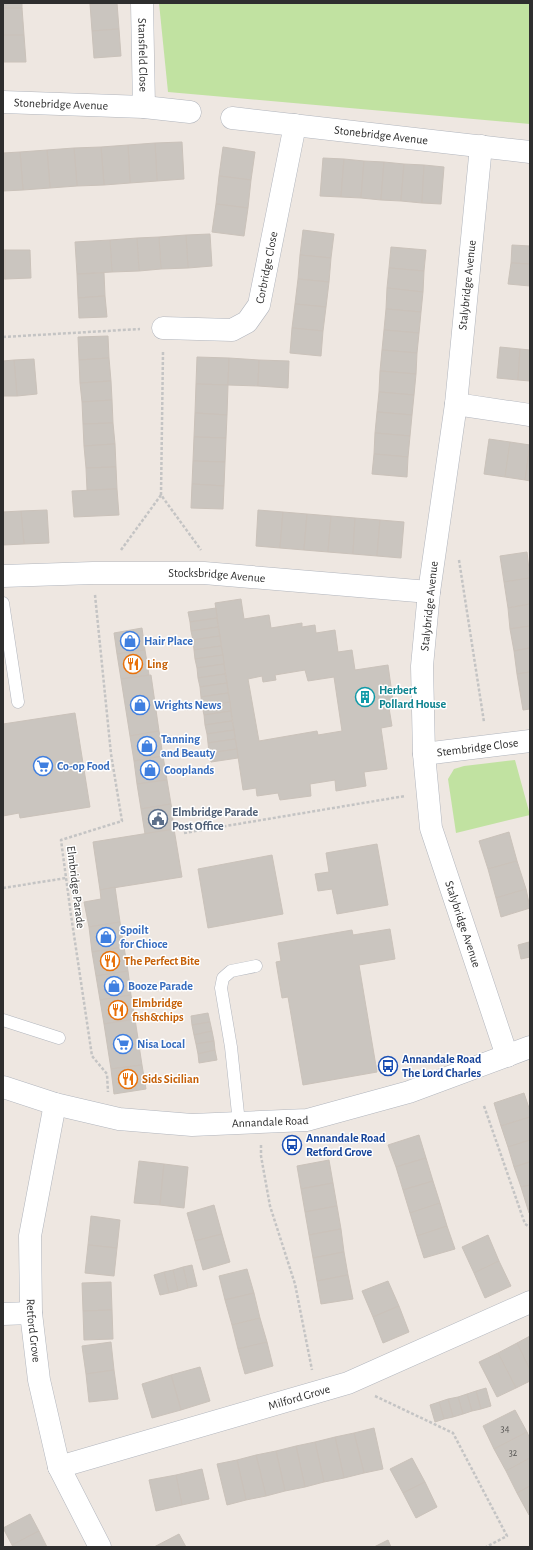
<svg xmlns="http://www.w3.org/2000/svg" width="533" height="1550" viewBox="0 0 533 1550" font-family="'Alegreya Sans',sans-serif">
  <rect width="100%" height="100%" fill="#eee7e1"/>
  <g fill="#c1e2a1">
    <polygon points="159,3 530,3 530,124 168,92"/>
    <polygon points="515,760 530,815 456,833 448,779 454,769 464,766"/>
  </g>
  <g fill="#cac5bf" stroke="#cac2ba" fill-rule="evenodd">
    <rect x="3" y="3" width="19" height="5"/>
    <polygon points="117,3 119,29 92,31 90,4"/>
    <polygon points="3,8 22,8 24,35 3,35"/>
    <polygon points="119,29 121,56 94,58 92,31"/>
    <polygon points="3,35 24,35 26,62 3,62"/>
    <polygon points="182,142 184,179 157,181 155,143"/>
    <polygon points="155,143 157,181 130,183 128,145"/>
    <polygon points="128,145 130,183 104,185 101,147"/>
    <polygon points="101,147 104,185 77,186 74,148"/>
    <polygon points="223,147 255,152 251,180 219,176"/>
    <polygon points="74,148 77,186 50,188 47,150"/>
    <polygon points="47,150 50,188 23,190 20,152"/>
    <polygon points="20,152 23,190 3,191 3,153"/>
    <polygon points="323,158 344,159 341,197 320,196"/>
    <polygon points="344,159 364,161 361,198 341,197"/>
    <polygon points="364,161 384,162 381,200 361,198"/>
    <polygon points="384,162 404,164 401,201 381,200"/>
    <polygon points="404,164 424,165 422,203 401,201"/>
    <polygon points="424,165 444,167 441,204 422,203"/>
    <polygon points="219,176 251,180 248,208 216,204"/>
    <polygon points="216,204 248,208 244,236 212,232"/>
    <polygon points="303,230 334,234 331,258 300,255"/>
    <polygon points="210,234 212,266 188,268 186,235"/>
    <polygon points="186,235 188,268 161,269 159,237"/>
    <polygon points="159,237 161,269 139,271 137,238"/>
    <polygon points="137,238 139,271 112,272 110,240"/>
    <polygon points="110,240 112,272 77,274 75,242"/>
    <polygon points="512,245 530,246 530,264 511,263"/>
    <polygon points="391,247 426,250 424,271 389,268"/>
    <rect x="3" y="250" width="2" height="29"/>
    <polygon points="5,250 30,250 31,278 5,279"/>
    <polygon points="300,255 331,258 329,282 298,279"/>
    <polygon points="511,263 530,264 530,286 508,284"/>
    <polygon points="389,268 424,271 423,292 387,288"/>
    <polygon points="104,273 105,296 78,298 77,274"/>
    <polygon points="298,279 329,282 326,307 295,304"/>
    <polygon points="387,288 423,292 421,312 386,309"/>
    <polygon points="105,296 107,317 79,318 78,298"/>
    <polygon points="295,304 326,307 323,331 292,328"/>
    <polygon points="386,309 421,312 419,333 384,330"/>
    <polygon points="292,328 323,331 321,356 290,353"/>
    <polygon points="384,330 419,333 417,353 382,350"/>
    <polygon points="108,336 109,358 79,360 78,337"/>
    <polygon points="500,347 520,349 518,380 497,378"/>
    <polygon points="520,349 530,350 530,381 518,380"/>
    <polygon points="382,350 417,353 416,374 380,371"/>
    <polygon points="197,357 229,358 228,385 196,384"/>
    <polygon points="109,358 111,381 80,383 79,360"/>
    <polygon points="229,358 259,360 258,386 228,385"/>
    <polygon points="34,359 37,394 17,396 14,360"/>
    <polygon points="14,360 17,396 3,396 3,361"/>
    <polygon points="259,360 289,361 288,388 258,386"/>
    <polygon points="380,371 416,374 414,395 379,392"/>
    <polygon points="111,381 112,400 82,402 80,383"/>
    <polygon points="196,384 228,385 227,415 195,413"/>
    <polygon points="379,392 414,395 412,415 377,412"/>
    <polygon points="112,400 113,423 83,424 82,402"/>
    <polygon points="377,412 412,415 410,436 375,433"/>
    <polygon points="195,413 227,415 226,438 194,437"/>
    <polygon points="113,423 115,444 84,446 83,424"/>
    <polygon points="375,433 410,436 408,457 374,454"/>
    <polygon points="194,437 226,438 225,462 193,461"/>
    <polygon points="489,439 510,442 505,477 484,474"/>
    <polygon points="510,442 530,445 525,480 505,477"/>
    <polygon points="115,444 116,467 86,468 84,446"/>
    <polygon points="530,445 530,481 525,480"/>
    <polygon points="374,454 408,457 407,477 372,474"/>
    <polygon points="193,461 225,462 224,486 192,484"/>
    <polygon points="116,467 117,489 87,490 86,468"/>
    <polygon points="192,484 224,486 223,509 191,508"/>
    <polygon points="117,489 119,515 74,517 72,491"/>
    <polygon points="47,510 49,543 24,544 21,511"/>
    <polygon points="258,510 283,512 280,548 256,546"/>
    <polygon points="21,511 24,544 3,545 3,512"/>
    <polygon points="283,512 307,514 304,550 280,548"/>
    <polygon points="307,514 331,516 328,552 304,550"/>
    <polygon points="331,516 355,518 353,554 328,552"/>
    <polygon points="355,518 380,520 377,556 353,554"/>
    <polygon points="380,520 404,522 401,558 377,556"/>
    <polygon points="527,552 530,578 504,582 500,556"/>
    <polygon points="530,578 530,604 508,608 504,582"/>
    <path d="M 241,599 L 244,619 L 269,615 L 271,628 L 302,623 L 302,627 L 315,625 L 316,633 L 335,630 L 338,652 L 352,650 L 355,670 L 388,665 L 394,708 L 389,708 L 392,726 L 381,728 L 387,769 L 364,772 L 366,786 L 336,791 L 335,780 L 310,784 L 311,796 L 280,800 L 278,793 L 257,796 L 256,788 L 243,790 L 215,603 ZM 305,670 L 308,681 L 334,677 L 342,731 L 318,735 L 317,731 L 259,741 L 248,679 L 262,676 L 263,682 L 276,680 L 275,675 Z"/>
    <polygon points="530,604 530,626 510,629 508,608"/>
    <polygon points="216,608 217,618 190,622 188,612"/>
    <polygon points="217,618 218,627 191,631 190,622"/>
    <polygon points="530,626 530,648 514,651 510,629"/>
    <polygon points="218,627 220,636 193,640 191,631"/>
    <polygon points="142,628 145,650 117,654 114,633"/>
    <polygon points="220,636 221,646 194,650 193,640"/>
    <polygon points="221,646 223,655 195,659 194,650"/>
    <polygon points="530,648 530,672 517,674 514,651"/>
    <polygon points="145,650 149,675 121,679 117,654"/>
    <polygon points="223,655 224,664 197,668 195,659"/>
    <polygon points="224,664 225,674 198,678 197,668"/>
    <polygon points="530,672 530,709 523,710 517,674"/>
    <polygon points="225,674 227,683 200,687 198,678"/>
    <polygon points="151,675 159,731 130,736 121,679"/>
    <polygon points="227,683 228,693 201,697 200,687"/>
    <polygon points="228,693 230,702 202,706 201,697"/>
    <polygon points="230,702 231,711 204,715 202,706"/>
    <polygon points="231,711 232,721 205,725 204,715"/>
    <polygon points="75,713 90,807 20,818 19,813 3,816 3,724"/>
    <polygon points="232,721 234,730 207,734 205,725"/>
    <polygon points="234,730 235,739 208,743 207,734"/>
    <polygon points="159,731 163,756 134,761 130,736"/>
    <polygon points="235,739 237,749 209,753 208,743"/>
    <polygon points="237,749 238,758 211,762 209,753"/>
    <polygon points="163,756 167,780 137,784 134,761"/>
    <polygon points="167,780 171,804 141,809 137,784"/>
    <polygon points="171,804 174,829 145,834 141,809"/>
    <polygon points="174,829 182,877 100,890 93,842"/>
    <polygon points="509,832 517,861 488,869 479,841"/>
    <polygon points="377,844 388,905 337,914 332,889 318,891 315,874 329,872 326,853"/>
    <polygon points="272,855 283,914 208,928 198,869"/>
    <polygon points="517,861 526,889 496,898 488,869"/>
    <polygon points="115,887 120,922 89,927 84,902 101,899 100,890"/>
    <polygon points="526,889 530,908 501,917 496,898"/>
    <polygon points="120,922 124,947 92,952 89,927"/>
    <polygon points="390,929 395,959 359,965 377,1072 303,1085 288,997 282,998 276,962 281,961 278,943 352,930 353,935"/>
    <polygon points="529,942 530,957 521,959 518,945"/>
    <polygon points="124,947 128,971 96,976 92,952"/>
    <polygon points="128,971 131,995 100,1000 96,976"/>
    <polygon points="131,995 135,1019 104,1024 100,1000"/>
    <polygon points="208,1013 210,1022 192,1025 191,1016"/>
    <polygon points="135,1019 142,1065 111,1069 104,1024"/>
    <polygon points="210,1022 212,1031 194,1035 192,1025"/>
    <polygon points="212,1031 214,1041 196,1044 194,1035"/>
    <polygon points="214,1041 215,1050 198,1054 196,1044"/>
    <polygon points="215,1050 217,1060 199,1063 198,1054"/>
    <polygon points="142,1065 146,1089 114,1094 111,1069"/>
    <polygon points="524,1093 530,1111 530,1117 501,1126 494,1103"/>
    <polygon points="530,1117 530,1140 508,1147 501,1126"/>
    <polygon points="419,1135 426,1158 396,1167 388,1145"/>
    <polygon points="530,1140 530,1162 514,1167 508,1147"/>
    <polygon points="426,1158 433,1181 403,1190 396,1167"/>
    <polygon points="329,1160 333,1183 301,1189 297,1166"/>
    <polygon points="139,1161 164,1164 160,1205 134,1203"/>
    <polygon points="530,1162 530,1185 521,1187 514,1167"/>
    <polygon points="164,1164 188,1167 184,1208 160,1205"/>
    <polygon points="433,1181 440,1203 410,1213 403,1190"/>
    <polygon points="333,1183 337,1206 305,1212 301,1189"/>
    <polygon points="530,1185 530,1212 529,1213 521,1187"/>
    <polygon points="440,1203 447,1226 417,1236 410,1213"/>
    <polygon points="214,1205 222,1234 195,1241 187,1213"/>
    <polygon points="337,1206 341,1229 309,1235 305,1212"/>
    <polygon points="91,1216 120,1220 117,1248 88,1245"/>
    <polygon points="447,1226 455,1249 424,1258 417,1236"/>
    <polygon points="341,1229 344,1252 313,1258 309,1235"/>
    <polygon points="222,1234 230,1262 203,1270 195,1241"/>
    <polygon points="488,1235 499,1261 474,1273 462,1247"/>
    <polygon points="88,1245 117,1248 114,1276 85,1273"/>
    <polygon points="344,1252 348,1275 317,1281 313,1258"/>
    <polygon points="499,1261 511,1286 485,1298 474,1273"/>
    <polygon points="192,1265 197,1286 188,1288 183,1267"/>
    <polygon points="183,1267 188,1288 178,1291 173,1270"/>
    <polygon points="247,1269 254,1293 225,1300 219,1276"/>
    <polygon points="173,1270 178,1291 169,1293 164,1272"/>
    <polygon points="164,1272 169,1293 160,1295 154,1275"/>
    <polygon points="348,1275 353,1299 321,1304 317,1281"/>
    <polygon points="388,1281 399,1306 373,1317 362,1291"/>
    <polygon points="111,1282 112,1310 83,1311 82,1283"/>
    <polygon points="254,1293 260,1318 232,1325 225,1300"/>
    <polygon points="399,1306 409,1332 383,1343 373,1317"/>
    <polygon points="112,1310 113,1339 84,1340 83,1311"/>
    <polygon points="260,1318 267,1342 238,1349 232,1325"/>
    <polygon points="530,1336 530,1370 517,1343"/>
    <polygon points="111,1342 114,1370 86,1374 82,1346"/>
    <polygon points="267,1342 273,1366 245,1374 238,1349"/>
    <polygon points="517,1343 530,1370 530,1381 516,1388 498,1353"/>
    <polygon points="498,1353 516,1388 497,1397 479,1362"/>
    <polygon points="200,1367 210,1401 181,1410 171,1375"/>
    <polygon points="114,1370 118,1399 89,1402 86,1374"/>
    <polygon points="171,1375 181,1410 152,1418 142,1384"/>
    <polygon points="486,1388 491,1406 481,1409 476,1391"/>
    <polygon points="476,1391 481,1409 472,1411 467,1394"/>
    <polygon points="467,1394 472,1411 463,1414 458,1397"/>
    <polygon points="458,1397 463,1414 453,1417 448,1399"/>
    <polygon points="448,1399 453,1417 444,1419 439,1402"/>
    <polygon points="439,1402 444,1419 435,1422 430,1405"/>
    <polygon points="515,1410 527,1432 494,1449 483,1426"/>
    <polygon points="374,1428 383,1469 364,1473 354,1433"/>
    <polygon points="527,1432 530,1439 530,1458 506,1471 494,1449"/>
    <polygon points="354,1433 364,1473 344,1478 335,1437"/>
    <polygon points="335,1437 344,1478 324,1482 315,1442"/>
    <polygon points="315,1442 324,1482 305,1487 296,1446"/>
    <polygon points="296,1446 305,1487 285,1491 276,1451"/>
    <polygon points="276,1451 285,1491 266,1496 256,1455"/>
    <polygon points="256,1455 266,1496 246,1500 237,1460"/>
    <polygon points="412,1458 425,1482 403,1493 390,1469"/>
    <polygon points="530,1458 530,1486 517,1493 506,1471"/>
    <polygon points="237,1460 246,1500 227,1505 217,1464"/>
    <polygon points="202,1469 209,1499 182,1505 176,1475"/>
    <polygon points="176,1475 182,1505 156,1511 149,1480"/>
    <polygon points="425,1482 437,1507 416,1518 403,1493"/>
    <polygon points="530,1486 530,1515 529,1515 517,1493"/>
    <polygon points="30,1514 39,1531 12,1545 3,1528"/>
    <polygon points="39,1531 47,1547 13,1547 12,1545"/>
    <polygon points="179,1534 186,1547 154,1547"/>
    <polygon points="388,1540 391,1547 374,1547"/>
  </g>
  <g fill="none" stroke-linecap="round" stroke-linejoin="round">
    <defs>
      <g id="service">
        <polyline points="3,603 18,702"/>
        <polyline points="3,1020 59,1038"/>
        <polyline points="239,1123 231,1047 221,988 223,978 231,971 256,966"/>
      </g>
      <g id="minor">
        <path id="s1" d="M 142,3 L 144,107"/>
        <path id="s2" d="M 3,102 L 144,107 L 190,112"/>
        <path id="s3" d="M 232,118 L 530,152"/>
        <path id="s4" d="M 481,146 L 456,404 L 429,592 L 422,666 L 424,754 L 431,828 L 507,1056"/>
        <path id="s5" d="M 163,328 L 232,330 L 247,322 L 259,305 L 295,125"/>
        <polyline points="456,404 530,415"/>
        <path id="s6" d="M 3,576 L 93,573 L 204,573 L 429,592"/>
        <path id="s7" d="M 424,754 L 530,741"/>
        <path id="s8" d="M 55,1104 L 30,1236 L 31,1313 L 39,1380 L 59,1467 L 100,1547"/>
        <polyline points="3,1314 31,1313"/>
        <path id="s9" d="M 59,1467 L 348,1383 L 530,1302"/>
      </g>
      <g id="tertiary">
        <path id="s10" d="M 3,1087 L 55,1104 L 119,1119 L 192,1125 L 307,1120 L 409,1092 L 530,1047"/>
      </g>
    </defs>
    <use href="#service" stroke="#b1b5bd" stroke-width="13"/>
    <use href="#minor" stroke="#b1b5bd" stroke-width="23"/>
    <use href="#tertiary" stroke="#b1b5bd" stroke-width="23"/>
    <g stroke="#c4c4c4" stroke-width="2.5" stroke-dasharray="3 2" stroke-linecap="butt">
      <polyline points="3,337 140,329"/>
      <polyline points="163,352 161,495 201,550"/>
      <polyline points="121,550 161,495"/>
      <polyline points="459,560 484,722"/>
      <polyline points="95,595 111,754 122,821 61,840 71,915 92,1056 107,1074 108,1092"/>
      <polyline points="184,833 405,796"/>
      <polyline points="3,888 66,878"/>
      <polyline points="484,1106 525,1224 530,1227"/>
      <polyline points="261,1145 261,1156 270,1206 295,1284 312,1370"/>
      <polyline points="375,1396 453,1433 507,1536 486,1547"/>
    </g>
    <use href="#service" stroke="#fff" stroke-width="12"/>
    <use href="#minor" stroke="#fff" stroke-width="22"/>
    <use href="#tertiary" stroke="#fff" stroke-width="22"/>
  </g>
  <defs>
    <symbol id="shop-ring" viewBox="-11 -11 22 22"><circle r="9.5" fill="#fff" stroke="#3f7fe0" stroke-width="1.5"/><path d="M-5-2.5h2.3a2.7 3.5 0 0 1 5.4 0H5L5.5 6h-11ZM-1.5-2.5h3a1.5 2.3 0 0 0-3 0Z" fill="#3f7fe0"/></symbol>
    <symbol id="restaurant-ring" viewBox="-11 -11 22 22"><circle r="9.5" fill="#fff" stroke="#e8710a" stroke-width="1.5"/><path d="M-5-6h1v4h1v-4h1v4h1v-4h1v5L-1.5 .5V6h-2V.5L-5-1ZM5-6V6H3V1.5H1.5Q1.5-4 5-6Z" fill="#e8710a"/></symbol>
    <symbol id="building-ring" viewBox="-11 -11 22 22"><circle r="9.5" fill="#fff" stroke="#0f9aa8" stroke-width="1.5"/><path d="M-4-6H4V6H1V3H-1V6H-4ZM-2.5-4.3h1.7v1.8h-1.7ZM.8-4.3h1.7v1.8H.8ZM-2.5-1h1.7V.8h-1.7ZM.8-1h1.7V.8H.8Z" fill="#0f9aa8"/></symbol>
    <symbol id="supermarket-ring" viewBox="-11 -11 22 22"><circle r="9.5" fill="#fff" stroke="#3f7fe0" stroke-width="1.5"/><path d="M-6-5.5h2.5l.6 2H6L4.5 2H-2.5L-4.4-4H-6ZM-1.5 3.2a1.3 1.3 0 1 0 .1 0ZM3 3.2a1.3 1.3 0 1 0 .1 0Z" fill="#3f7fe0"/></symbol>
    <symbol id="civic-ring" viewBox="-11 -11 22 22"><circle r="9.5" fill="#fff" stroke="#5c6f8a" stroke-width="1.5"/><path d="M-.6-6.5H3V-4.5H.6V-3L4-1V1h2V6H-6V1h2V-1L-.6-3ZM-1.2 2.5V6h2.4V2.5Z" fill="#5c6f8a"/></symbol>
    <symbol id="bus-ring" viewBox="-11 -11 22 22"><circle r="9.5" fill="#fff" stroke="#1a4fb4" stroke-width="1.5"/><path d="M-5-6H5V4H4V6H2V4H-2V6H-4V4H-5ZM-3.5-4V0h7V-4ZM-3.5 1.2v1.5H-2V1.2ZM2 1.2v1.5H3.5V1.2Z" fill="#1a4fb4"/></symbol>
  </defs>
  <g fill-rule="evenodd">
    <use href="#shop-ring" x="119" y="630" width="22" height="22"/>
    <use href="#restaurant-ring" x="122" y="653" width="22" height="22"/>
    <use href="#building-ring" x="354" y="686" width="22" height="22"/>
    <use href="#shop-ring" x="129" y="694" width="22" height="22"/>
    <use href="#shop-ring" x="136" y="735" width="22" height="22"/>
    <use href="#supermarket-ring" x="32" y="755" width="22" height="22"/>
    <use href="#shop-ring" x="139" y="759" width="22" height="22"/>
    <use href="#civic-ring" x="147" y="808" width="22" height="22"/>
    <use href="#shop-ring" x="95" y="926" width="22" height="22"/>
    <use href="#restaurant-ring" x="99" y="950" width="22" height="22"/>
    <use href="#shop-ring" x="103" y="975" width="22" height="22"/>
    <use href="#restaurant-ring" x="107" y="999" width="22" height="22"/>
    <use href="#supermarket-ring" x="112" y="1033" width="22" height="22"/>
    <use href="#bus-ring" x="377" y="1055" width="22" height="22"/>
    <use href="#restaurant-ring" x="117" y="1068" width="22" height="22"/>
    <use href="#bus-ring" x="281" y="1134" width="22" height="22"/>
  </g>
  <g text-anchor="middle" dominant-baseline="central" stroke-width="3" stroke-linejoin="round" paint-order="stroke">
    <g font-size="10" fill="#555452">
      <text x="505" y="1429">34</text>
      <text x="513" y="1453">32</text>
    </g>
    <g font-size="12" fill="#2e2e2e" stroke="#fff">
      <text stroke="none"><textPath href="#s1" startOffset="52">Stansfield Close</textPath></text>
      <text stroke="none"><textPath href="#s2" startOffset="58">Stonebridge Avenue</textPath></text>
      <text stroke="none"><textPath href="#s3" startOffset="150">Stonebridge Avenue</textPath></text>
      <text stroke="none"><textPath href="#s5" startOffset="145">Corbridge Close</textPath></text>
      <text transform="translate(467 285) rotate(-84)">Stalybridge Avenue</text>
      <text stroke="none"><textPath href="#s6" startOffset="214">Stocksbridge Avenue</textPath></text>
      <text transform="translate(429 606) rotate(-84)">Stalybridge Avenue</text>
      <text stroke="none"><textPath href="#s7" startOffset="54">Stembridge Close</textPath></text>
      <text transform="translate(76 887) rotate(83)">Elmbridge Parade</text>
      <text stroke="none"><textPath href="#s4" startOffset="787">Stalybridge Avenue</textPath></text>
      <text stroke="none"><textPath href="#s10" startOffset="272">Annandale Road</textPath></text>
      <text stroke="none"><textPath href="#s8" startOffset="229">Retford Grove</textPath></text>
      <text stroke="none"><textPath href="#s9" startOffset="250">Milford Grove</textPath></text>
    </g>
    <g font-size="12" font-weight="bold" fill="#366cbe" stroke="#fff" text-anchor="start">
      <text x="144" y="641">Hair Place</text>
      <text x="154" y="705">Wrights News</text>
      <text x="161" y="739">Tanning<tspan x="161" dy="14">and Beauty</tspan></text>
      <text x="57" y="766">Co-op Food</text>
      <text x="164" y="770">Cooplands</text>
      <text x="120" y="930">Spoilt<tspan x="120" dy="14">for Chioce</tspan></text>
      <text x="128" y="986">Booze Parade</text>
      <text x="137" y="1044">Nisa Local</text>
    </g>
    <g font-size="12" font-weight="bold" fill="#c56008" stroke="#fff" text-anchor="start">
      <text x="147" y="664">Ling</text>
      <text x="124" y="961">The Perfect Bite</text>
      <text x="132" y="1003">Elmbridge<tspan x="132" dy="14">fish&amp;chips</tspan></text>
      <text x="142" y="1079">Sids Sicilian</text>
    </g>
    <g font-size="12" font-weight="bold" fill="#0d838f" stroke="#fff" text-anchor="start">
      <text x="379" y="690">Herbert<tspan x="379" dy="14">Pollard House</tspan></text>
    </g>
    <g font-size="12" font-weight="bold" fill="#4e5e75" stroke="#fff" text-anchor="start">
      <text x="172" y="812">Elmbridge Parade<tspan x="172" dy="14">Post Office</tspan></text>
    </g>
    <g font-size="12" font-weight="bold" fill="#164399" stroke="#fff" text-anchor="start">
      <text x="402" y="1059">Annandale Road<tspan x="402" dy="14">The Lord Charles</tspan></text>
      <text x="306" y="1138">Annandale Road<tspan x="306" dy="14">Retford Grove</tspan></text>
    </g>
  </g>
  <rect width="533" height="1550" fill="none" stroke="#2e2e2e" stroke-width="8"/>
</svg>
